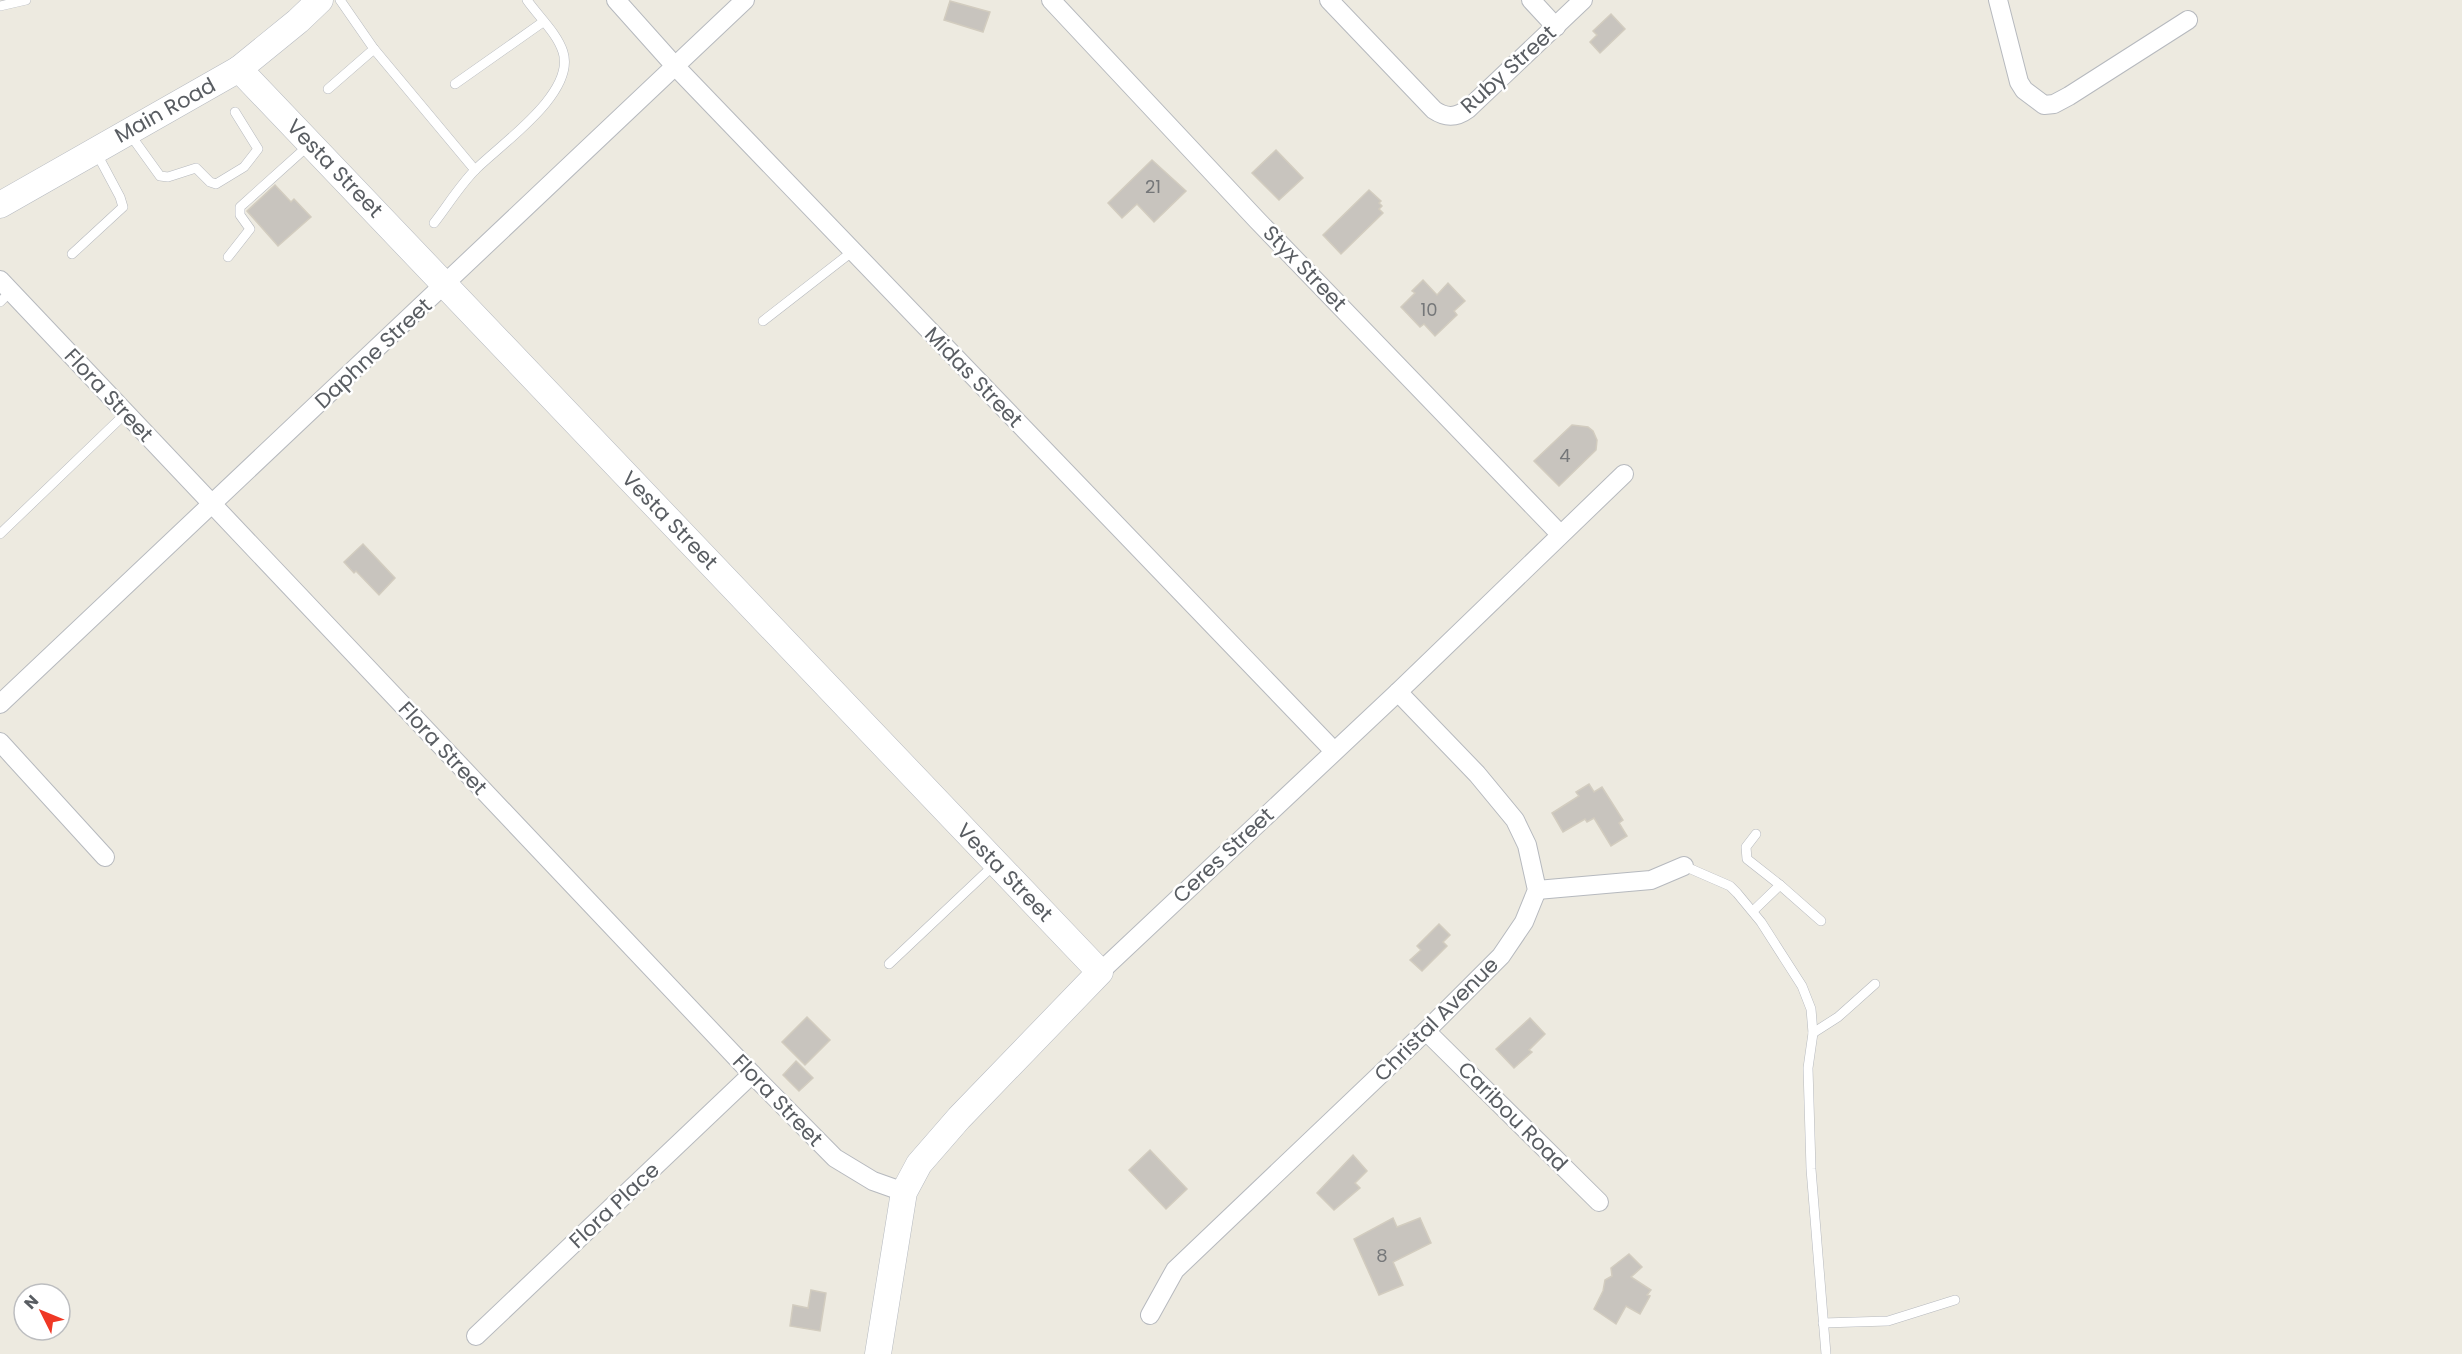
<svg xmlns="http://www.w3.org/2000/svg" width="2462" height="1354" viewBox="0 0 2462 1354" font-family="Poppins,sans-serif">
  <rect width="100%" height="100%" fill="#edeae0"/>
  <g fill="#c8c4be" stroke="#d2ccbf" stroke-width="1.5">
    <polygon points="950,1 990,12 983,32 944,20"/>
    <polygon points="1611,14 1625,29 1600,53 1590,42 1597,35 1593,31"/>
    <polygon points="1276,150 1303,178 1279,200 1252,173"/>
    <polygon points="1152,160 1186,191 1154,222 1137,204 1122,218 1108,203"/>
    <polygon points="275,185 291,202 294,199 311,217 278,246 247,211"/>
    <polygon points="1369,190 1381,201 1379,203 1382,206 1379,209 1383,213 1341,254 1323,235"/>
    <polygon points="1423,280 1437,295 1448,283 1465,301 1454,311 1457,315 1435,336 1424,324 1420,327 1401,307 1415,293 1412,291"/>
    <polygon points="1572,425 1588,427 1593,431 1597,440 1596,450 1559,486 1534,461"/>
    <polygon points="363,544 395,578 379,595 356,571 354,573 344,562"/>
    <polygon points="1589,784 1594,792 1602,787 1623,820 1619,823 1627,836 1611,846 1594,818 1587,822 1585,819 1563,832 1552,813 1579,796 1576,792"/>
    <polygon points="1439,924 1450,935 1443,942 1447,946 1422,971 1410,960 1421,950 1417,946"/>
    <polygon points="807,1017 830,1040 805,1065 782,1042"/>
    <polygon points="1530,1018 1545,1034 1529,1050 1532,1052 1514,1068 1496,1049"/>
    <polygon points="796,1061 813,1078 799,1091 783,1075"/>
    <polygon points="1150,1150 1187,1189 1166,1209 1129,1170"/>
    <polygon points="1353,1155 1367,1171 1355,1183 1360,1188 1334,1210 1317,1193"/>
    <polygon points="1393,1218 1397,1227 1420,1218 1431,1243 1393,1262 1403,1285 1379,1295 1354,1239"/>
    <polygon points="1629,1254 1642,1267 1631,1277 1651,1290 1647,1295 1650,1296 1640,1314 1626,1306 1616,1324 1594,1309 1603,1291 1605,1280 1612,1276 1611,1268"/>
    <polygon points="811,1290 826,1293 820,1331 790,1326 793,1305 808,1308"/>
  </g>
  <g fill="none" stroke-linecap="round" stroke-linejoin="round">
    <defs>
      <g id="lane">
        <polyline points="340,0 374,49 475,170"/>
        <polyline points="0,6 26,0"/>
        <polyline points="455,84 543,22"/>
        <polyline points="328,89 374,49"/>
        <polyline points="129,133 160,176 168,177 196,168 210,182 216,184 244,167 258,149 235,112"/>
        <path d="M 434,223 C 448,205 460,185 476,169 C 501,144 576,93 563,52 C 557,33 538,16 527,0"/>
        <polyline points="72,254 123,207 120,197 96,152"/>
        <polyline points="228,257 250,229 240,215 240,207 309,145"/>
        <polyline points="0,302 11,291"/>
        <polyline points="763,321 853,251"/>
        <polyline points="0,534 126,413"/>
        <polyline points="1684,866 1730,886 1737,893 1761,922 1802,986 1811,1009 1813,1033 1808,1068 1811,1169 1826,1354"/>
        <polyline points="1780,885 1821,921"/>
        <polyline points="1753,911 1780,885 1747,859 1746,847 1756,834"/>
        <polyline points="889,964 994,865"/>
        <polyline points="1813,1033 1838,1017 1875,984"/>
        <polyline points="1823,1323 1888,1321 1955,1300"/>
      </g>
      <g id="street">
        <polyline points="616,0 675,66 1334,751"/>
        <polyline points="1051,0 1257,220 1560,534"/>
        <path d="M 1329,0 L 1434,110 C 1446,118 1456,118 1468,109 L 1583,0"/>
        <polyline points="1531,0 1556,27"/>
        <polyline points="1998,0 2019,82 2024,90 2044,105 2054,104 2069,96 2188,20"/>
        <polyline points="0,280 752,1074 835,1158 873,1181 904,1192"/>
        <polyline points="0,704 745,0"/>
        <polyline points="0,742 105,857"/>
        <polyline points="1537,890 1651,880 1684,866"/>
        <polyline points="1100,972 1398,692 1624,474"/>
        <polyline points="1426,1031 1599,1202"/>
        <polyline points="1150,1315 1175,1270 1426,1031 1501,956 1524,922 1537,890 1527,845 1515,820 1477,774 1398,692"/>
        <polyline points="476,1336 752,1074"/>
      </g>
      <g id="secondary">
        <polyline points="239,69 1100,972 959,1118 919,1164 904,1192 878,1354"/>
        <polyline points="0,205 239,69 298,21 320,0"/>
      </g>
    </defs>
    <use href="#lane" stroke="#b6b9be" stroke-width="10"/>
    <use href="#street" stroke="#b6b9be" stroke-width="20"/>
    <use href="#secondary" stroke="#b6bac0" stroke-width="27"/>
    <use href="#lane" stroke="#fff" stroke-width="9"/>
    <use href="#street" stroke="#fff" stroke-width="18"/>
    <use href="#secondary" stroke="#fff" stroke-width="26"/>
  </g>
  <g text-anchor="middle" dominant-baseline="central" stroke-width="5" stroke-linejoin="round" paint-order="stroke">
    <g font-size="18" fill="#757779">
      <text x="1153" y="186">21</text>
      <text x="1429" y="309">10</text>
      <text x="1565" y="455">4</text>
      <text x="1382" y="1255">8</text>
    </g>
    <g font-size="21" fill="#595d62" stroke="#fff">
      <text transform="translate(1508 69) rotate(-42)">Ruby Street</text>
      <text transform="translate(165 110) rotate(-29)">Main Road</text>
      <text transform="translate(335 168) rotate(46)">Vesta Street</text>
      <text transform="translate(1305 268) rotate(46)">Styx Street</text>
      <text transform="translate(373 353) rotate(-43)">Daphne Street</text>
      <text transform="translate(974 377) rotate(46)">Midas Street</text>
      <text transform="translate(109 395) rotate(47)">Flora Street</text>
      <text transform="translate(670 520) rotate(46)">Vesta Street</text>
      <text transform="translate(443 748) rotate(47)">Flora Street</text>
      <text transform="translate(1223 855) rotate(-43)">Ceres Street</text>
      <text transform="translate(1005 872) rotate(46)">Vesta Street</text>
      <text transform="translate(1436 1019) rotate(-45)">Christal Avenue</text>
      <text transform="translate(778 1100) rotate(46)">Flora Street</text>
      <text transform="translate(1513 1116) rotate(45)">Caribou Road</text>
      <text transform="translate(614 1205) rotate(-43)">Flora Place</text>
    </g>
  </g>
  <g transform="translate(42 1312) rotate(313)"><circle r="28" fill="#ffffff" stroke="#bdbec0" stroke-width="1.5"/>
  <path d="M0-4.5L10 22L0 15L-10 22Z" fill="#ef3825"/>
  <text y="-9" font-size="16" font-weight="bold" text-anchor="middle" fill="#595d62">N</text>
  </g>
</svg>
